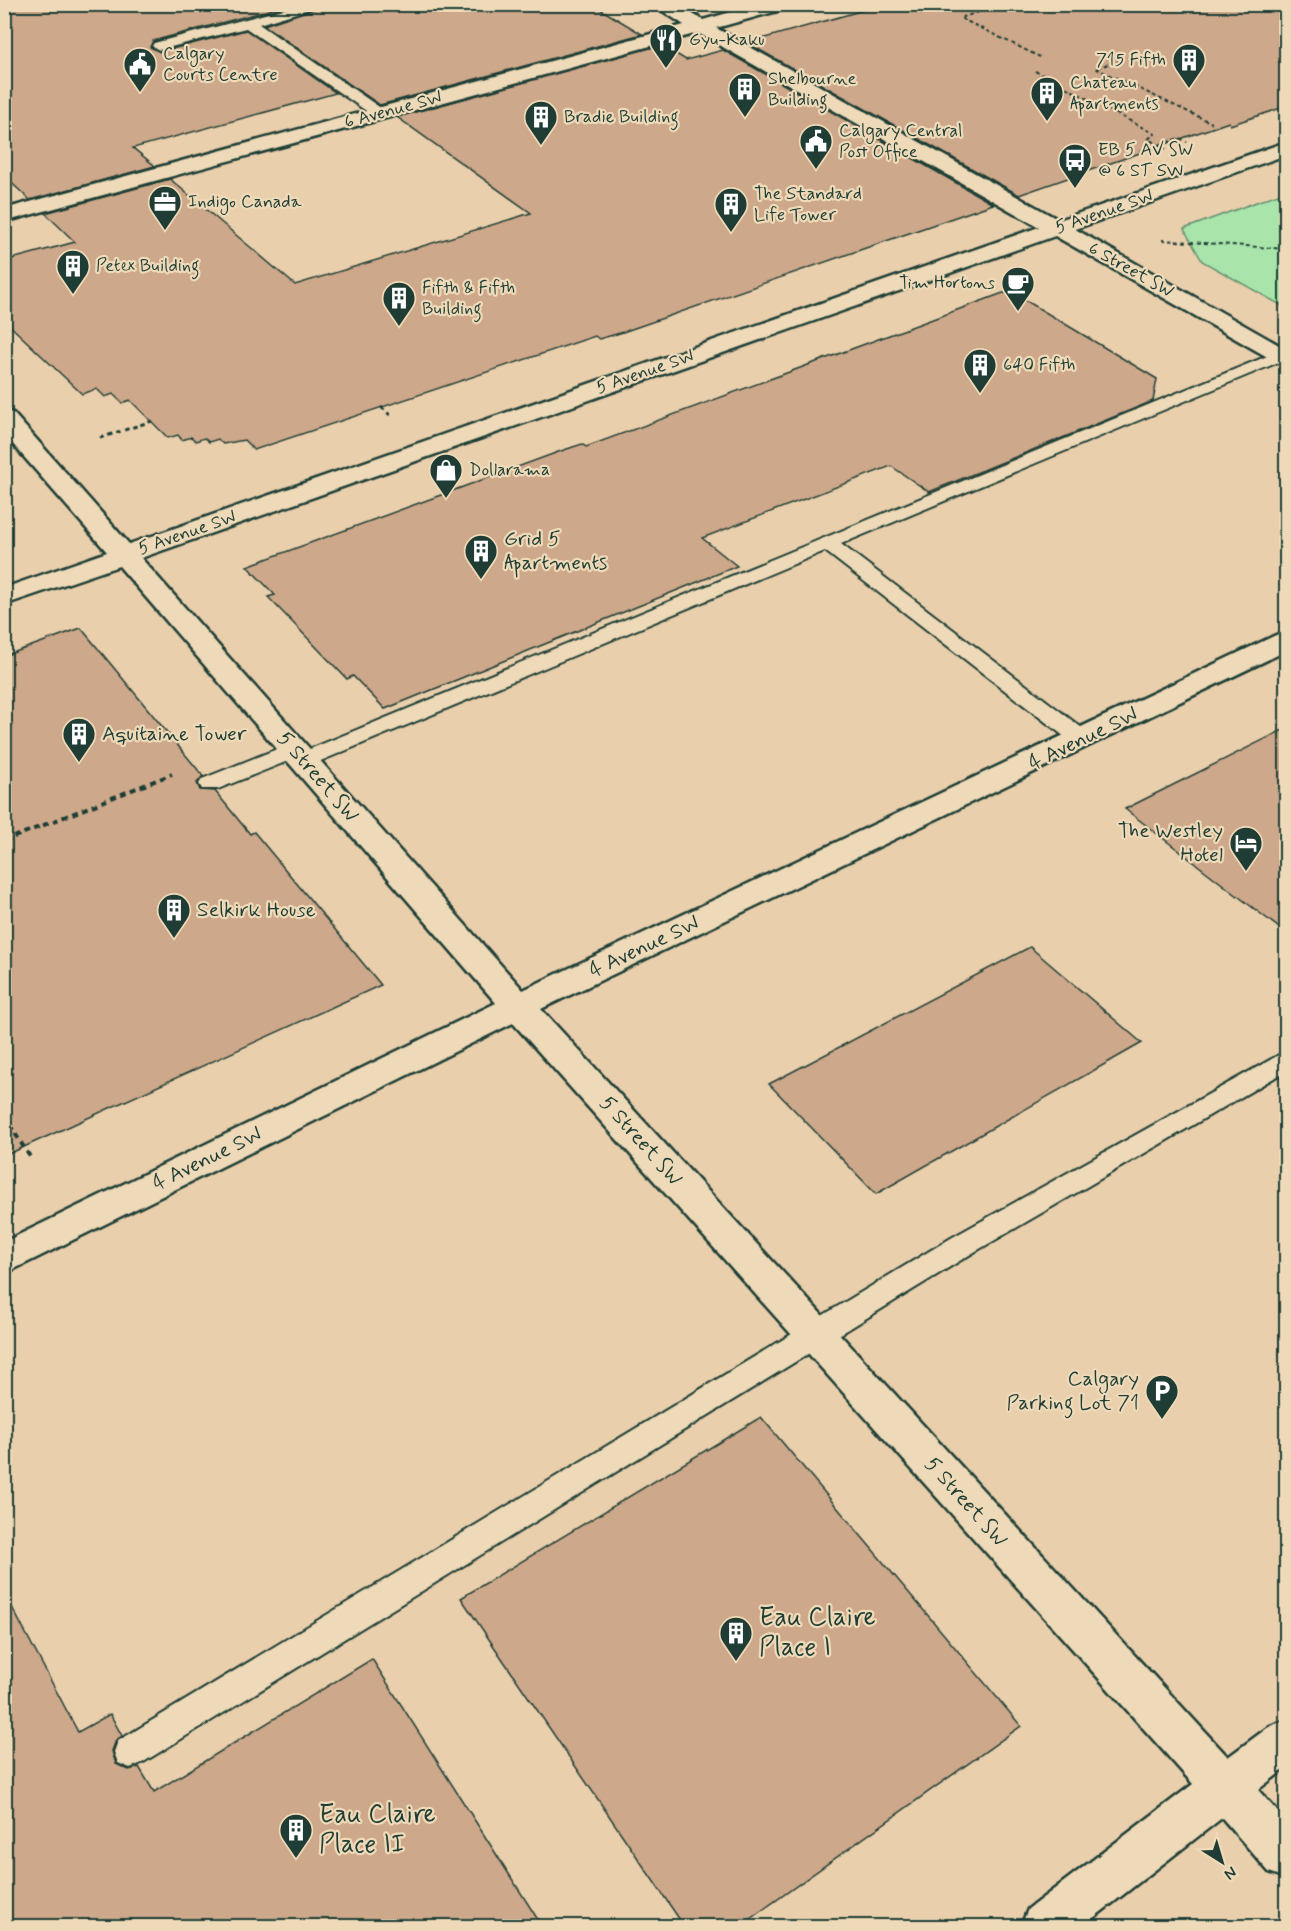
<svg xmlns="http://www.w3.org/2000/svg" width="1291" height="1931" viewBox="0 0 1291 1931" font-family="Mynerve,sans-serif">
  <rect width="100%" height="100%" fill="#eacfad"/>
  <filter id="ink" filterUnits="userSpaceOnUse"><feTurbulence type="fractalNoise" baseFrequency=".0167" numOctaves="2"/><feDisplacementMap in="SourceGraphic" scale="12" xChannelSelector="R" yChannelSelector="G"/><feConvolveMatrix kernelMatrix="1 2 1 2 8 2 1 2 1" color-interpolation-filters="sRGB"/></filter>
  <g filter="url(#ink)">
    <polygon fill="#a9e5ab" stroke="#649170" stroke-width="1.5" points="1286,191 1286,308 1202,261 1184,229"/>
    <g fill="#cea88a" stroke="#1f3d34" stroke-width="1.5">
      <polygon points="4,4 96,4 104,10 126,4 292,4 153,41 150,47 160,52 246,30 336,93 133,148 155,166 30,200 4,176"/>
      <polygon points="328,4 592,4 642,34 380,105 264,25"/>
      <polygon points="885,4 1287,4 1287,106 1230,125 1229,122 1019,195 747,43"/>
      <polygon points="661,45 686,60 723,50 993,204 620,333 599,339 595,336 254,450 244,440 223,444 218,439 209,442 204,438 196,441 191,437 182,440 178,435 168,438 130,400 122,403 113,394 105,397 97,389 82,394 4,320 4,261 75,242 45,213 170,179 295,285 531,213 397,117"/>
      <polygon points="1003,293 1015,294 1157,379 1153,401 929,492 891,466 702,538 737,566 385,709 353,676 347,679 268,597 275,595 247,566 561,451 582,444 586,447"/>
      <polygon points="81,628 203,776 197,783 200,790 215,791 250,834 254,832 381,985 4,1156 4,656"/>
      <polygon points="1287,728 1287,934 1125,809"/>
      <polygon points="1030,947 1142,1043 876,1194 769,1084"/>
      <polygon points="761,1417 1021,1726 740,1926 684,1926 461,1598"/>
      <polygon points="4,1592 78,1732 110,1714 122,1736 116,1740 112,1751 116,1764 129,1770 139,1767 154,1792 372,1659 542,1926 4,1926"/>
    </g>
    <g fill="none" stroke-linecap="round" stroke-linejoin="round">
      <defs>
        <g id="lane">
          <polygon points="303,4 326,4 259,24 385,111 387,114 385,117 375,117 246,28 159,50 152,46 154,43"/>
          <polygon points="1282,350 1286,351 1286,359 841,544 1090,734 1093,739 1090,744 1074,744 825,551 311,765 295,765 293,759 218,789 202,789 199,784 202,779 287,745 303,745 305,751"/>
          <polygon points="1286,1051 1286,1071 971,1254 142,1763 130,1768 118,1763 114,1752 118,1741 951,1238"/>
        </g>
        <polygon id="street" points="1226,1766 1242,1772 1286,1821 1286,1878 1269,1872 1210,1804 1203,1788 1210,1772"/>
        <polygon id="secondary" points="652,4 675,4 703,20 759,4 791,4 788,8 716,28 1059,220 1286,142 1286,155 1075,229 1286,349 1286,365 1278,363 1055,236 141,558 523,990 1276,635 1286,633 1286,651 541,1009 1228,1757 1270,1726 1286,1720 1286,1768 1083,1926 1021,1926 1028,1909 1193,1784 513,1023 4,1274 4,1242 496,1003 119,566 4,605 4,588 107,552 4,434 4,411 13,413 129,544 1039,227 698,33 4,222 4,209 684,25"/>
      </defs>
      <use href="#lane" stroke="#1f3d34" stroke-width="4"/>
      <use href="#street" stroke="#1f3d34" stroke-width="5"/>
      <use href="#secondary" stroke="#1f3d34" stroke-width="5"/>
      <g stroke="#1f3d34" stroke-width="2" stroke-dasharray="4 3" stroke-linecap="butt">
        <polyline points="978,4 988,9 960,18 1040,57"/>
        <polyline points="1105,53 1119,61 1095,68 1212,123"/>
        <polyline points="1035,71 1155,134 1148,139 1166,149"/>
        <polyline points="1140,151 1179,138 1187,142"/>
        <polyline points="1162,240 1286,249"/>
      </g>
      <g stroke="#1f3d34" stroke-width="3" stroke-dasharray="4.5 4" stroke-linecap="butt">
        <polyline points="381,407 390,415"/>
        <polyline points="100,438 152,421"/>
      </g>
      <g stroke="#1f3d34" stroke-width="4" stroke-dasharray="6 4.5" stroke-linecap="butt">
        <polyline points="4,841 172,774"/>
        <polyline points="4,1116 32,1160"/>
      </g>
      <use href="#lane" fill="#eedab8" fill-rule="evenodd"/>
      <use href="#street" fill="#eedab8" fill-rule="evenodd"/>
      <use href="#secondary" fill="#eedab8" fill-rule="evenodd"/>
    </g>
  </g>
  <defs>
    <symbol id="restaurant-pin" viewBox="-11 -11 22 30"><path d="M0 17L-7.5 6A9.5 9.5 0 1 1 7.5 6Z" fill="#1f3d34" stroke="#eedab8"/><path d="M-5-6h1v4h1v-4h1v4h1v-4h1v5L-1.5 .5V6h-2V.5L-5-1ZM5-6V6H3V1.5H1.5Q1.5-4 5-6Z" fill="#fff"/></symbol>
    <symbol id="building-pin" viewBox="-11 -11 22 30"><path d="M0 17L-7.5 6A9.5 9.5 0 1 1 7.5 6Z" fill="#1f3d34" stroke="#eedab8"/><path d="M-4-6H4V6H1V3H-1V6H-4ZM-2.5-4.3h1.7v1.8h-1.7ZM.8-4.3h1.7v1.8H.8ZM-2.5-1h1.7V.8h-1.7ZM.8-1h1.7V.8H.8Z" fill="#fff"/></symbol>
    <symbol id="civic-pin" viewBox="-11 -11 22 30"><path d="M0 17L-7.5 6A9.5 9.5 0 1 1 7.5 6Z" fill="#1f3d34" stroke="#eedab8"/><path d="M-.6-6.5H3V-4.5H.6V-3L4-1V1h2V6H-6V1h2V-1L-.6-3ZM-1.2 2.5V6h2.4V2.5Z" fill="#fff"/></symbol>
    <symbol id="bus-pin" viewBox="-11 -11 22 30"><path d="M0 17L-7.5 6A9.5 9.5 0 1 1 7.5 6Z" fill="#1f3d34" stroke="#eedab8"/><path d="M-5-6H5V4H4V6H2V4H-2V6H-4V4H-5ZM-3.5-4V0h7V-4ZM-3.5 1.2v1.5H-2V1.2ZM2 1.2v1.5H3.5V1.2Z" fill="#fff"/></symbol>
    <symbol id="office-pin" viewBox="-11 -11 22 30"><path d="M0 17L-7.5 6A9.5 9.5 0 1 1 7.5 6Z" fill="#1f3d34" stroke="#eedab8"/><path d="M-6-3h4V-5.5h4V-3h4V5H-6ZM-1-4.5V-3h2v-1.5ZM-6 0V1H6V0Z" fill="#fff"/></symbol>
    <symbol id="cafe-pin" viewBox="-11 -11 22 30"><path d="M0 17L-7.5 6A9.5 9.5 0 1 1 7.5 6Z" fill="#1f3d34" stroke="#eedab8"/><path d="M-5.5-4.5H6V0H3Q3 3.5 0 3.5H-2.5Q-5.5 3.5-5.5 0ZM3-3.2v2h1.7v-2ZM-6 4.5H4V6H-6Z" fill="#fff"/></symbol>
    <symbol id="shop-pin" viewBox="-11 -11 22 30"><path d="M0 17L-7.5 6A9.5 9.5 0 1 1 7.5 6Z" fill="#1f3d34" stroke="#eedab8"/><path d="M-5-2.5h2.3a2.7 3.5 0 0 1 5.4 0H5L5.5 6h-11ZM-1.5-2.5h3a1.5 2.3 0 0 0-3 0Z" fill="#fff"/></symbol>
    <symbol id="hotel-pin" viewBox="-11 -11 22 30"><path d="M0 17L-7.5 6A9.5 9.5 0 1 1 7.5 6Z" fill="#1f3d34" stroke="#eedab8"/><path d="M-6-4.5h1.5V1H6V5H4.5V3h-9V5H-6ZM-4 0a1.8 1.8 0 1 1 3.6 0ZM.5 0V-2.5h3Q6-2.5 6 0Z" fill="#fff"/></symbol>
    <symbol id="parking-pin" viewBox="-11 -11 22 30"><path d="M0 17L-7.5 6A9.5 9.5 0 1 1 7.5 6Z" fill="#1f3d34" stroke="#eedab8"/><path d="M-3.5-5.5H1a3.5 3.5 0 0 1 0 7H-1V5.5H-3.5ZM-1-3.4V-.6H.8a1.4 1.4 0 0 0 0-2.8Z" fill="#fff"/></symbol>
  </defs>
  <g fill-rule="evenodd">
    <use href="#restaurant-pin" x="647" y="21" width="38" height="52"/>
    <use href="#building-pin" x="1170" y="41" width="38" height="52"/>
    <use href="#civic-pin" x="121" y="45" width="38" height="52"/>
    <use href="#building-pin" x="726" y="70" width="38" height="52"/>
    <use href="#building-pin" x="1028" y="74" width="38" height="52"/>
    <use href="#building-pin" x="522" y="98" width="38" height="52"/>
    <use href="#civic-pin" x="797" y="122" width="38" height="52"/>
    <use href="#bus-pin" x="1056" y="141" width="38" height="52"/>
    <use href="#office-pin" x="146" y="183" width="38" height="52"/>
    <use href="#building-pin" x="712" y="185" width="38" height="52"/>
    <use href="#building-pin" x="54" y="247" width="38" height="52"/>
    <use href="#cafe-pin" x="999" y="264" width="38" height="52"/>
    <use href="#building-pin" x="380" y="279" width="38" height="52"/>
    <use href="#building-pin" x="961" y="346" width="38" height="52"/>
    <use href="#shop-pin" x="427" y="451" width="38" height="52"/>
    <use href="#building-pin" x="462" y="532" width="38" height="52"/>
    <use href="#building-pin" x="60" y="715" width="38" height="52"/>
    <use href="#hotel-pin" x="1227" y="824" width="38" height="52"/>
    <use href="#building-pin" x="155" y="891" width="38" height="52"/>
    <use href="#parking-pin" x="1143" y="1372" width="38" height="52"/>
    <use href="#building-pin" x="717" y="1614" width="38" height="52"/>
    <use href="#building-pin" x="277" y="1811" width="38" height="52"/>
  </g>
  <g text-anchor="middle" dominant-baseline="central" stroke-width="4.5" stroke-linejoin="round" paint-order="stroke">
    <g font-size="18" fill="#1f3d34" stroke="#eedab8" text-anchor="start">
      <text x="689" y="40">Gyu-Kaku</text>
      <text x="163" y="54">Calgary<tspan x="163" dy="21">Courts Centre</tspan></text>
      <text x="1166" y="60" text-anchor="end">715 Fifth</text>
      <text x="768" y="79">Shelbourne<tspan x="768" dy="21">Building</tspan></text>
      <text x="1070" y="83">Chateau<tspan x="1070" dy="21">Apartments</tspan></text>
      <text x="564" y="117">Bradie Building</text>
      <text x="839" y="131">Calgary Central<tspan x="839" dy="21">Post Office</tspan></text>
      <text x="1098" y="150">EB 5 AV SW<tspan x="1098" dy="21">@ 6 ST SW</tspan></text>
      <text x="754" y="194">The Standard<tspan x="754" dy="21">Life Tower</tspan></text>
      <text x="188" y="202">Indigo Canada</text>
      <text x="96" y="266">Petex Building</text>
      <text x="995" y="283" text-anchor="end">Tim Hortons</text>
      <text x="422" y="288">Fifth &amp; Fifth<tspan x="422" dy="21">Building</tspan></text>
      <text x="1003" y="365">640 Fifth</text>
      <text x="469" y="470">Dollarama</text>
    </g>
    <g font-size="18" fill="#1f3d34" stroke="#eedab8">
      <text transform="translate(393 110) rotate(-15)">6 Avenue SW</text>
      <text transform="translate(1104 212) rotate(-19)">5 Avenue SW</text>
      <text transform="translate(1131 270) rotate(29)">6 Street SW</text>
      <text transform="translate(645 372) rotate(-19)">5 Avenue SW</text>
      <text transform="translate(187 533) rotate(-19)">5 Avenue SW</text>
    </g>
    <g font-size="21" fill="#1f3d34" stroke="#eedab8" text-anchor="start">
      <text x="504" y="539">Grid 5<tspan x="504" dy="24">Apartments</tspan></text>
      <text x="102" y="734">Aquitaine Tower</text>
      <text x="1223" y="831" text-anchor="end">The Westley<tspan x="1223" dy="24">Hotel</tspan></text>
      <text x="197" y="910">Selkirk House</text>
      <text x="1139" y="1379" text-anchor="end">Calgary<tspan x="1139" dy="24">Parking Lot 71</tspan></text>
    </g>
    <g font-size="21" fill="#1f3d34" stroke="#eedab8">
      <text transform="translate(1083 739) rotate(-26)">4 Avenue SW</text>
      <text transform="translate(318 777) rotate(49)">5 Street SW</text>
      <text transform="translate(644 947) rotate(-25)">4 Avenue SW</text>
      <text transform="translate(641 1141) rotate(48)">5 Street SW</text>
      <text transform="translate(207 1159) rotate(-26)">4 Avenue SW</text>
      <text transform="translate(966 1502) rotate(48)">5 Street SW</text>
    </g>
    <g font-size="26" fill="#1f3d34" stroke="#eedab8" text-anchor="start">
      <text x="759" y="1618">Eau Claire<tspan x="759" dy="30">Place I</tspan></text>
      <text x="319" y="1815">Eau Claire<tspan x="319" dy="30">Place II</tspan></text>
    </g>
  </g>
  <rect width="1291" height="1931" fill="none" stroke="#eedab8" stroke-width="24"/>
  <rect x="12" y="12" width="1267" height="1907" fill="none" stroke="#1f3d34" stroke-width="2" filter="url(#ink)"/>
  <g transform="translate(1222 1862) rotate(143)" stroke="#eedab8" stroke-width="4.5" paint-order="stroke">
  <path d="M0-4.5L10 22L0 15L-10 22Z" fill="#1f3d34"/>
  <text y="-9" font-size="16" font-weight="bold" text-anchor="middle" fill="#1f3d34">N</text>
  </g>
</svg>
